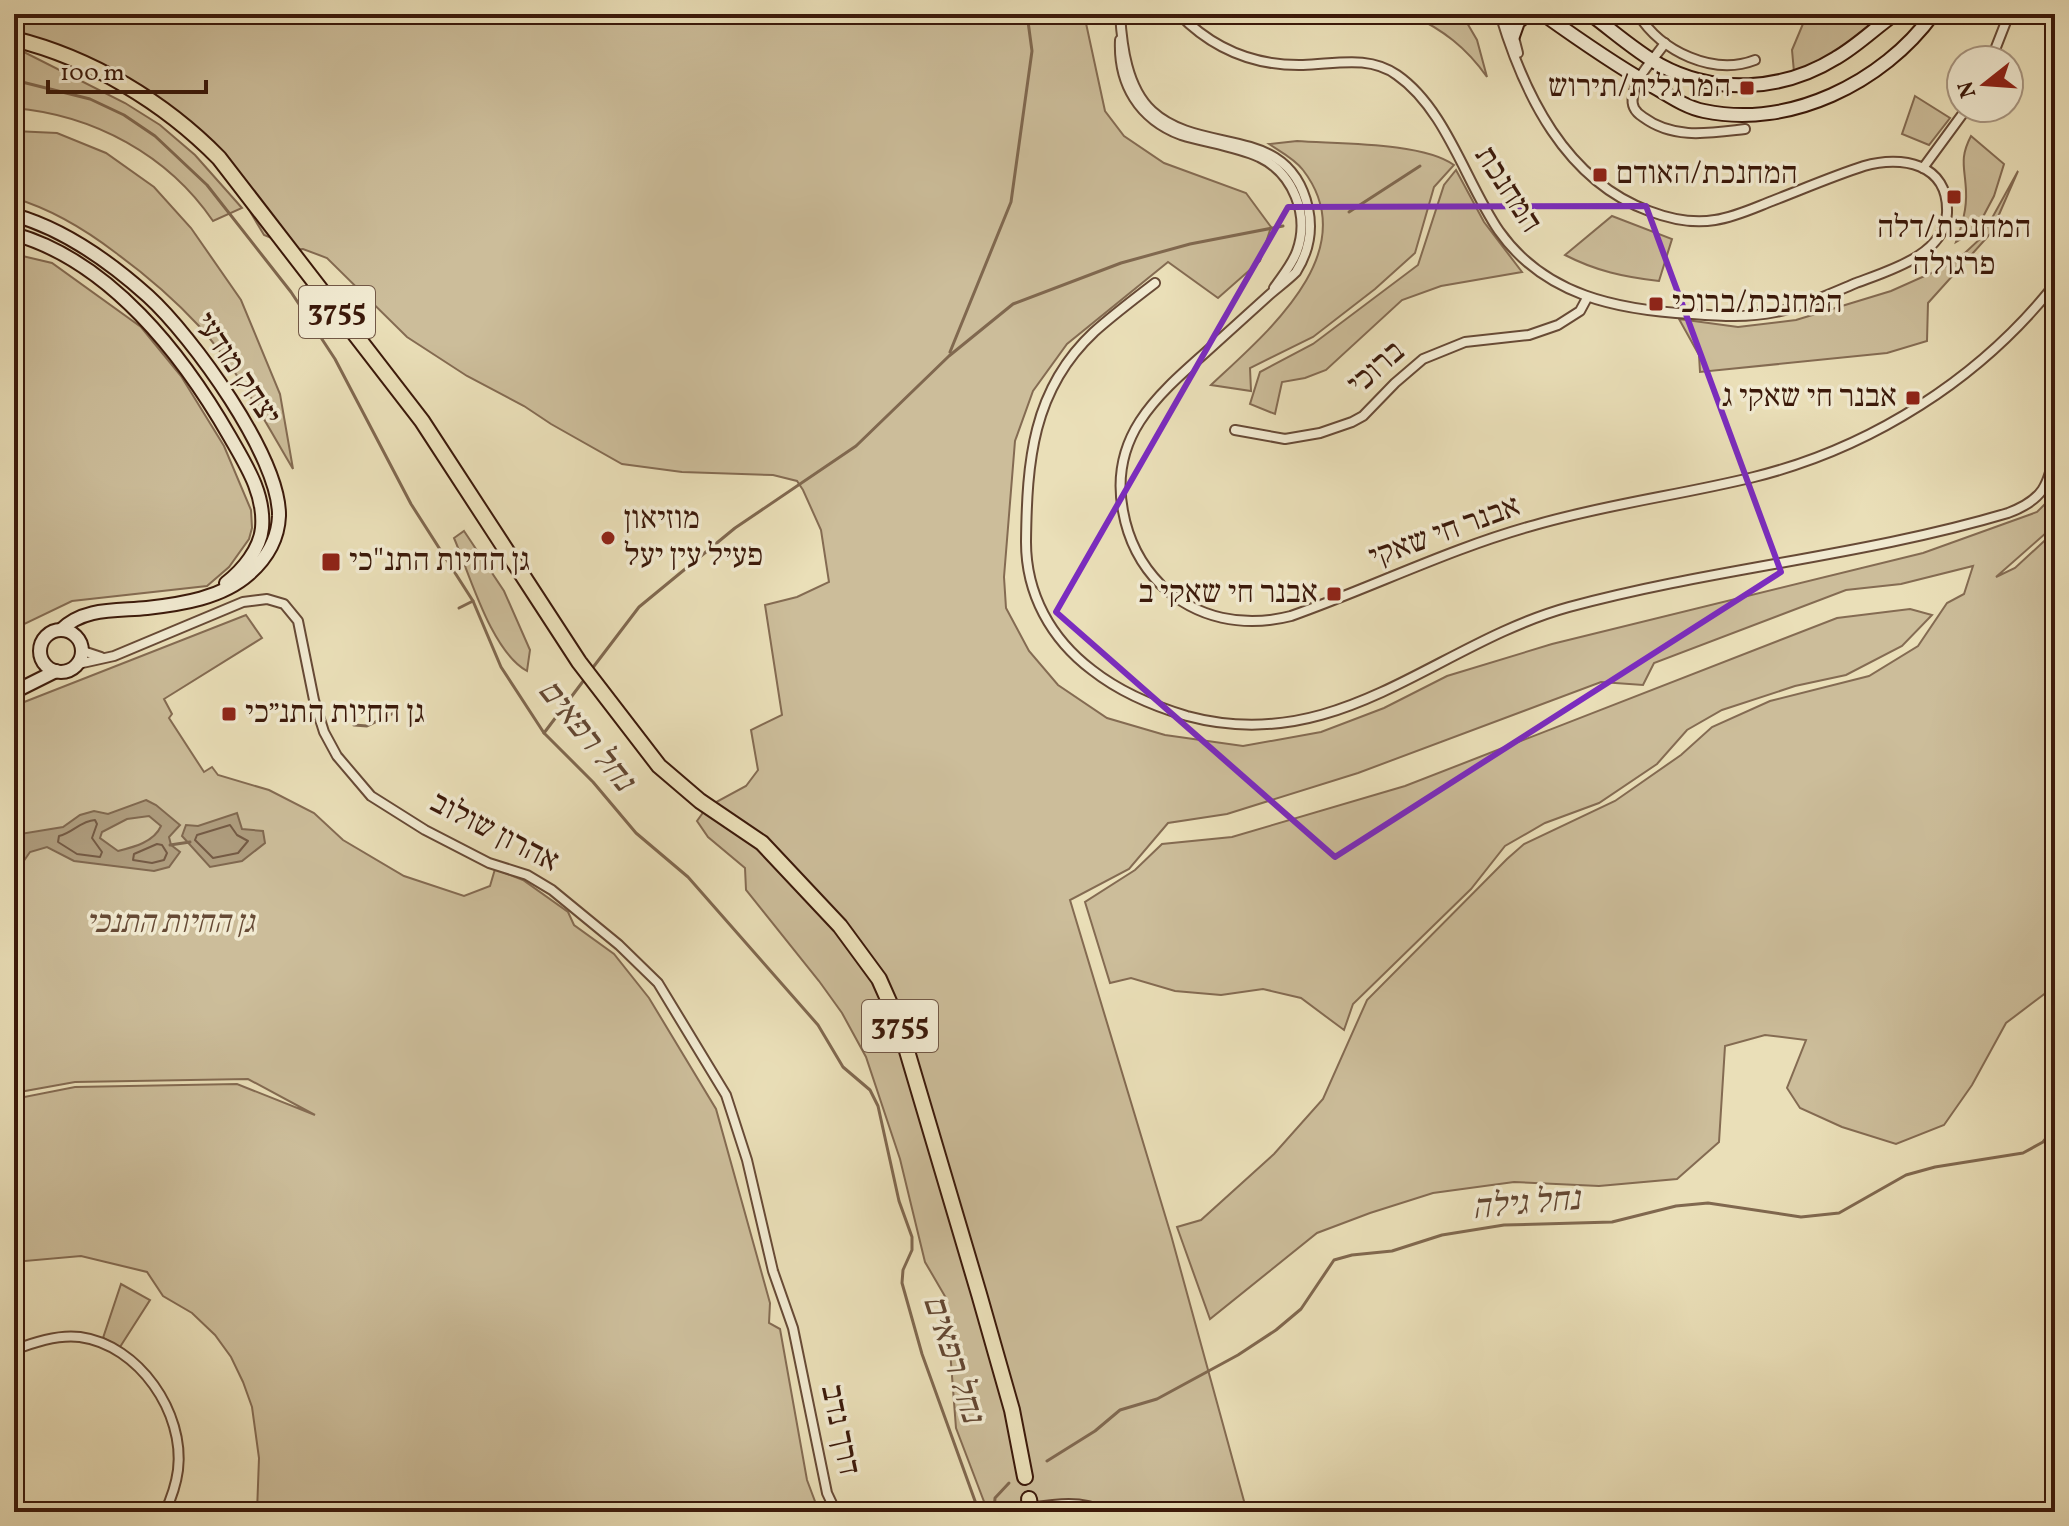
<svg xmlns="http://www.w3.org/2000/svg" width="2069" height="1526" viewBox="0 0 2069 1526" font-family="Vollkorn,'Frank Ruhl Libre',serif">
  <rect width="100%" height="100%" fill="#eadfb8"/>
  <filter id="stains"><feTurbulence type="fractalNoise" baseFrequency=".0025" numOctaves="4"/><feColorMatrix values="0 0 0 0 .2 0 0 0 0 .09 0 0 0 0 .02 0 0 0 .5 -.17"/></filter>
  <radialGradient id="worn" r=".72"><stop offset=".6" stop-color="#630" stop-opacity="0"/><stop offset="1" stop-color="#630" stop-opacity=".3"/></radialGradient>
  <g fill="#ccbd9a" stroke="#846b52" stroke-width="2">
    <polygon points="14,14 1084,14 1105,111 1124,136 1164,163 1246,193 1271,227 1260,261 1218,298 1168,262 1067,344 1033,391 1015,441 1004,577 1006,608 1029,651 1058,685 1107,718 1165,735 1243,746 1321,732 1384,708 1447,676 1552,644 1923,553 2037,512 2055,494 2055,525 1996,577 2015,568 2055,531 2055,986 2006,1023 1972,1085 1944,1125 1896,1144 1842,1127 1800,1108 1787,1088 1806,1040 1765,1035 1725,1046 1719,1142 1677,1179 1599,1186 1514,1182 1433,1193 1370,1213 1317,1233 1210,1319 1177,1227 1201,1220 1274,1154 1323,1099 1367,1000 1507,859 1524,844 1615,801 1681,755 1712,727 1770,701 1869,676 1918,646 1947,603 1964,594 1973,566 1901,584 1846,590 1654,663 1643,685 1601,682 1358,773 1227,814 1168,823 1129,869 1070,900 1171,1235 1247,1512 988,1512 956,1428 946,1298 925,1262 900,1159 866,1057 842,1013 819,981 746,890 745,868 708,837 697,821 707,807 746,786 758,770 751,730 782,715 765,605 797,597 829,582 821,530 803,490 797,481 773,475 682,472 622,464 551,424 524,406 467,376 407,337 327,258 303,249 284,251 274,239 264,235 242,198 181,124 133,89 14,36"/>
    <path d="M 1410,14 L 1463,16 L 1477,40 L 1487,77 C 1466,47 1443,30 1410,14 Z"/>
    <polygon points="1816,14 1882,14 1836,54 1794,72 1792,50 1805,19"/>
    <path d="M 14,47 L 125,103 L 160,125 L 195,155 L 242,208 L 213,221 C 168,155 94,115 14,108 Z"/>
    <polygon points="1915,96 1950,118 1929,145 1902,134"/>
    <path d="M 14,131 L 57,133 L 106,153 L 154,187 L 191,228 L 241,300 L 280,394 L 293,469 C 264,420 237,368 199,326 C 173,298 146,275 116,253 C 86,230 51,209 14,198 Z"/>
    <path d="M 1971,136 L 2004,164 L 1994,196 L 1976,230 L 1956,242 C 1962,225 1967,209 1966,191 C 1965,167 1959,159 1971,136 Z"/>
    <path d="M 1297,141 C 1338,144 1422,142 1454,165 L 1434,187 L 1415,253 L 1375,289 L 1313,337 L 1250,368 L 1251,391 L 1211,385 C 1265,334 1366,252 1303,170 C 1295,159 1281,152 1269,144 Z"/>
    <polygon points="1456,170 1484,222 1522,272 1441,286 1402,300 1326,370 1305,378 1282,382 1275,414 1250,404 1260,372 1313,344 1418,265 1444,185"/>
    <polygon points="2018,171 1991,233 1928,303 1927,341 1887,353 1700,372 1699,355 1679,319 1738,327 1796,320 1891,291 1954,263 1981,238"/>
    <path d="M 1612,216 L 1672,239 L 1659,281 C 1624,277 1596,271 1565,255 Z"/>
    <polygon points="14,254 52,263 141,327 181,376 224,446 251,510 252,528 249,539 229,567 207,586 72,601 14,629"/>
    <path d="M 464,531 L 504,591 L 530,650 L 527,671 C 491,651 470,575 454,538 Z"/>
    <polygon points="1910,609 1932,615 1902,646 1846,675 1795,686 1722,710 1687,730 1657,764 1599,803 1545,823 1505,846 1471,889 1353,1004 1344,1030 1301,998 1263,989 1221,995 1175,991 1131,978 1110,983 1085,902 1135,870 1162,844 1232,837 1405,786 1837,618"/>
    <polygon points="246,615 262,638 164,699 172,714 169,718 204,772 212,767 218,775 269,790 314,813 343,840 404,876 464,896 490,886 495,869 523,880 568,912 574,925 614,954 649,998 716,1109 770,1303 769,1323 780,1329 807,1480 819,1512 257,1512 259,1458 252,1407 243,1382 231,1357 215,1335 192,1313 163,1296 147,1272 81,1256 14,1262 14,1099 75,1087 237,1084 315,1115 248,1079 75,1082 14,1093 14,706"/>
    <polygon points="121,1284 150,1300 120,1347 103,1338"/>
  </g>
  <g fill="#ae9c7d" stroke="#80684f" stroke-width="2" fill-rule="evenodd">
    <path d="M 146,800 L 156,805 L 180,825 L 169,837 L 171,845 L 180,852 L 169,867 L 154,871 L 74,861 L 47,847 L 30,852 L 14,875 L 14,859 L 17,853 L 14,835 L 63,827 L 80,815 L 94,811 L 108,814 ZM 149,816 L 161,826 C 154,842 134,847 118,851 L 100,838 L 102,832 L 127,819 Z"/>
    <polygon points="237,813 242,829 263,831 265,843 242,861 210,867 182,836 186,825 198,826"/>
  </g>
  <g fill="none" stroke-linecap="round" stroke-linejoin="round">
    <g stroke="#745a44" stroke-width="2">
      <path d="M 95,820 L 97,824 L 92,838 L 102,852 L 100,857 L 77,854 L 58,842 L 59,836 C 73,833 80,821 95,820 Z"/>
      <polygon points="230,825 237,835 248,841 238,853 213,858 195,840 197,835"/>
      <polygon points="157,844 162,845 167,853 164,860 152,863 133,860 134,854"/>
    </g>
    <g stroke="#80684f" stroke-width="3">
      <polyline points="14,80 90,99 124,115 155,136 207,185 291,292 335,359 411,504 473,601 501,667 544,733 593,782 636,833 688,877 818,1025 843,1067 870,1090 878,1106 899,1201 912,1237 912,1250 903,1270 902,1283 922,1354 979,1512"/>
      <polyline points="1349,212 1420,166"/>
      <polyline points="950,352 1011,202 1032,51 1027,14"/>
      <polyline points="459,608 473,601"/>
      <polyline points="591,670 639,607 735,528 856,446 949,356 1013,304 1121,263 1190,244 1283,226"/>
      <polyline points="354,725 367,726 394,713"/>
      <polyline points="544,733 584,680"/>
      <polyline points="170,845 190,842"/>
      <polyline points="1047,1461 1095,1431 1120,1410 1157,1399 1238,1355 1276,1330 1301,1309 1334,1260 1352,1255 1392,1251 1442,1235 1504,1225 1612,1222 1676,1206 1708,1203 1801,1217 1839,1213 1906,1175 1935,1167 2023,1153 2043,1142 2055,1127"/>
      <polyline points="994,1512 995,1498 1009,1483"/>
    </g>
    <defs>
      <g id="street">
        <path d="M 1120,14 C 1122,46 1127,88 1152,111 C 1202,157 1289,122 1308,208 C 1313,231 1308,253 1296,272 C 1287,281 1277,288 1268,296 C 1247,315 1226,334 1205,353 C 1155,397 1109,438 1123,511 C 1128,539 1141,565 1161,585 C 1197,619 1244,628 1291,616 C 1373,587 1451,548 1535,525 C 1607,504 1681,495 1754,477 C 1871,448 1980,379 2055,284"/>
        <path d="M 1179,14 C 1213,49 1255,66 1303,65 C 1336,64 1369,55 1397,75 C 1446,109 1466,183 1499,231 C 1545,296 1618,310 1692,314 C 1720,316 1748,318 1776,312 C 1804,306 1830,294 1856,283 C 1888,271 1945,255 1947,213 C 1949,163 1901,155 1864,166 C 1833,176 1803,189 1772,201 C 1754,208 1735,217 1715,220 C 1692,224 1670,219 1649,211 C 1565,180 1524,94 1500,14"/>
        <polyline points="1508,14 1518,53"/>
        <path d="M 1638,14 C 1661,52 1714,76 1755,60"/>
        <path d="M 1120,40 C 1118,84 1139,119 1181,135 C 1207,143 1234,146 1259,157 C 1293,173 1310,215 1297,251 C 1292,265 1282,276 1274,288"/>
        <path d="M 1665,43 C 1655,58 1635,77 1633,96 C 1631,106 1635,112 1643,117 C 1674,140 1710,133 1745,129"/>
        <polyline points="1991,60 2009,14"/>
        <polyline points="1923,168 1967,108"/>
        <path d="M 1155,283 C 1134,299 1113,315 1094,332 C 1032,390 1027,462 1026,542 C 1026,594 1051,639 1092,670 C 1120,692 1153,706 1187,716 C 1339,757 1435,644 1569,607 C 1713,568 1864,556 2008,513 C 2043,500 2049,485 2055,450"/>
        <polyline points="1235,430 1285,439 1320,433 1352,422 1363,416 1395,383 1423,359 1465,342 1529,335 1558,325 1580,311 1587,298"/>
        <polyline points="83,651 101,657"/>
        <polyline points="78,664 114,656 243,602 267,599 284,604 298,621 314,700 324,732 337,756 371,796 425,830 489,863 527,875 552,890 619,945 658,983 726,1095 747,1160 773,1271 793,1328 827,1493 836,1512"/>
        <path d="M 14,1350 C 34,1342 58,1334 80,1337 C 139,1345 185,1413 178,1470 C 176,1485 171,1499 165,1512"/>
        <path d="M 1030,1508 C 1056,1504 1082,1500 1105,1512"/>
      </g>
      <g id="secondary">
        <path d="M 1543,14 C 1578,39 1612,63 1649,84 C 1667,94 1684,107 1704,111 C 1789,129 1883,83 1933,14"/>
        <path d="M 1590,14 C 1613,31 1635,51 1660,65 C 1715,95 1783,91 1836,58 C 1857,46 1875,28 1895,14"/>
        <polyline points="1513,36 1518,22 1528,14"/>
        <path d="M 14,215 C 64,229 109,261 148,296 C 192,336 280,457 279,516 C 278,540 266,559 249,574 C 222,598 182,604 147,608 C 118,611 84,607 61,630"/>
        <path d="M 14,234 C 110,261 183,355 230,437 C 246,465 265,494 262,528 C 260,549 243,570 226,583"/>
        <circle cx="61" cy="651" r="21"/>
        <polyline points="14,692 56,671"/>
      </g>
      <g id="primary">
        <path d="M 14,39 C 91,58 164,102 219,158 L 422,421 L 579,662 L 659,766 L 700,801 L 762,843 L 840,926 L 879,979 L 899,1024 L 979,1294 L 1012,1410 L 1025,1477"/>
        <polyline points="1029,1499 1031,1512"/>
      </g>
    </defs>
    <use href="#street" stroke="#674a36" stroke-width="12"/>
    <use href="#secondary" stroke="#3b190a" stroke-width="16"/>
    <use href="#primary" stroke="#3b190a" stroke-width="18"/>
    <use href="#street" stroke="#f1ead1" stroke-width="8"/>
    <use href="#secondary" stroke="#f1ead1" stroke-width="12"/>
    <use href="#primary" stroke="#eadfb8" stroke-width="14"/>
  </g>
  <path fill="none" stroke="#7b2cbf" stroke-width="6" stroke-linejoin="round" d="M 1646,206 L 1781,572 L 1335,857 L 1056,612 L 1288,207 Z"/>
  <g fill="#8f2418" stroke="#f1ead1" stroke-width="3">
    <rect x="1739" y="80" width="16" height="16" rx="4"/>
    <rect x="1592" y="167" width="16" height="16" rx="4"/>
    <rect x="1946" y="189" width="16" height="16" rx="4"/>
    <rect x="1648" y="296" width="16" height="16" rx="4"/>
    <rect x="1905" y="390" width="16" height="16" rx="4"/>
    <circle cx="608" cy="538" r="8"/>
    <rect x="321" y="552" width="20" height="20" rx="4"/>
    <rect x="1326" y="586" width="16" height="16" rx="4"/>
    <rect x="221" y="706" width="16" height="16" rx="4"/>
  </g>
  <g text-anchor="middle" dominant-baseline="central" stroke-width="7" stroke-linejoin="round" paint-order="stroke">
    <g fill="#f1ead1" stroke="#725846" stroke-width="2">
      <rect x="299" y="286" width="76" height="52" rx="6"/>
      <rect x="862" y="1000" width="76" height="52" rx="6"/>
    </g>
    <g font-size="30" font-weight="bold" fill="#3b190a">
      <text x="337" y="312">3755</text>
      <text x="900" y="1026">3755</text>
    </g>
    <g font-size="32" fill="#3b190a" stroke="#f1ead1" text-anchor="start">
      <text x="1731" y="88" text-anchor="end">המרגלית/תירוש</text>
      <text x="1616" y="175">המחנכת/האודם</text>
      <text x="1954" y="229" text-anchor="middle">המחנכת/דלה<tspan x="1954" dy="37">פרגולה</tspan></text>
      <text x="1672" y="304">המחנכת/ברוכי</text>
      <text x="1897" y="398" text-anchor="end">אבנר חי שאקי ג</text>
      <text x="624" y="520">מוזיאון<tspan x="624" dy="37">פעיל עין יעל</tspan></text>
      <text x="349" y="562">גן החיות התנ"כי</text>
      <text x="1318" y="594" text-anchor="end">אבנר חי שאקי ב</text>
      <text x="245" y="714">גן החיות התנ״כי</text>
    </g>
    <g font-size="32" fill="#3b190a" stroke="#f1ead1">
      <text transform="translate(1507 190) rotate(57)">המחנכת</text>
      <text transform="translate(1377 369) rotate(-41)">ברוכי</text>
      <text transform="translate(236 370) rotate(56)">יצחק מודעי</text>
      <text transform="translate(1445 533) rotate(-20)">אבנר חי שאקי</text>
      <text transform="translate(494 833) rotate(27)">אהרון שולוב</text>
      <text transform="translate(839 1430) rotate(78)">דרך נדב</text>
    </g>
    <g font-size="32" font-style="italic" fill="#664a35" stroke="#f1ead1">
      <text x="170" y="924">גן החיות התנכי</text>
    </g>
    <g font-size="34" font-style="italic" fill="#634732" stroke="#f1ead1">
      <text transform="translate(585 736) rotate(51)">נחל רפאים</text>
      <text transform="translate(1526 1205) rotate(-5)">נחל גילה</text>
      <text transform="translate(952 1359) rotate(72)">נחל רפאים</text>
    </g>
  </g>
  <rect width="2069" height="1526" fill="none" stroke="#eadfb8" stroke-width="48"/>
  <rect x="16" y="16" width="2037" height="1494" fill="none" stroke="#3b190a" stroke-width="4"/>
  <rect x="24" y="24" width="2021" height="1478" fill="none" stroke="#3b190a" stroke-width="2"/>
  <g transform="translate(1985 84) rotate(253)"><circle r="38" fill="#f1ead1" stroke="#a89681" stroke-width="2"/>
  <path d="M0-6L14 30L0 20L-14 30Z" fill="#8f2418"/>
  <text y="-12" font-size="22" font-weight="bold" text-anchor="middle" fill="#3b190a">N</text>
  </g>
  <path d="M48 80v12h158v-12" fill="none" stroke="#3b190a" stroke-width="4"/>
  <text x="60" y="80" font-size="24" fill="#3b190a" stroke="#f1ead1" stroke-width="6" paint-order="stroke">100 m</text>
  <rect width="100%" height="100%" filter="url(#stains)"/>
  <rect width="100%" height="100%" fill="url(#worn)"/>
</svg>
